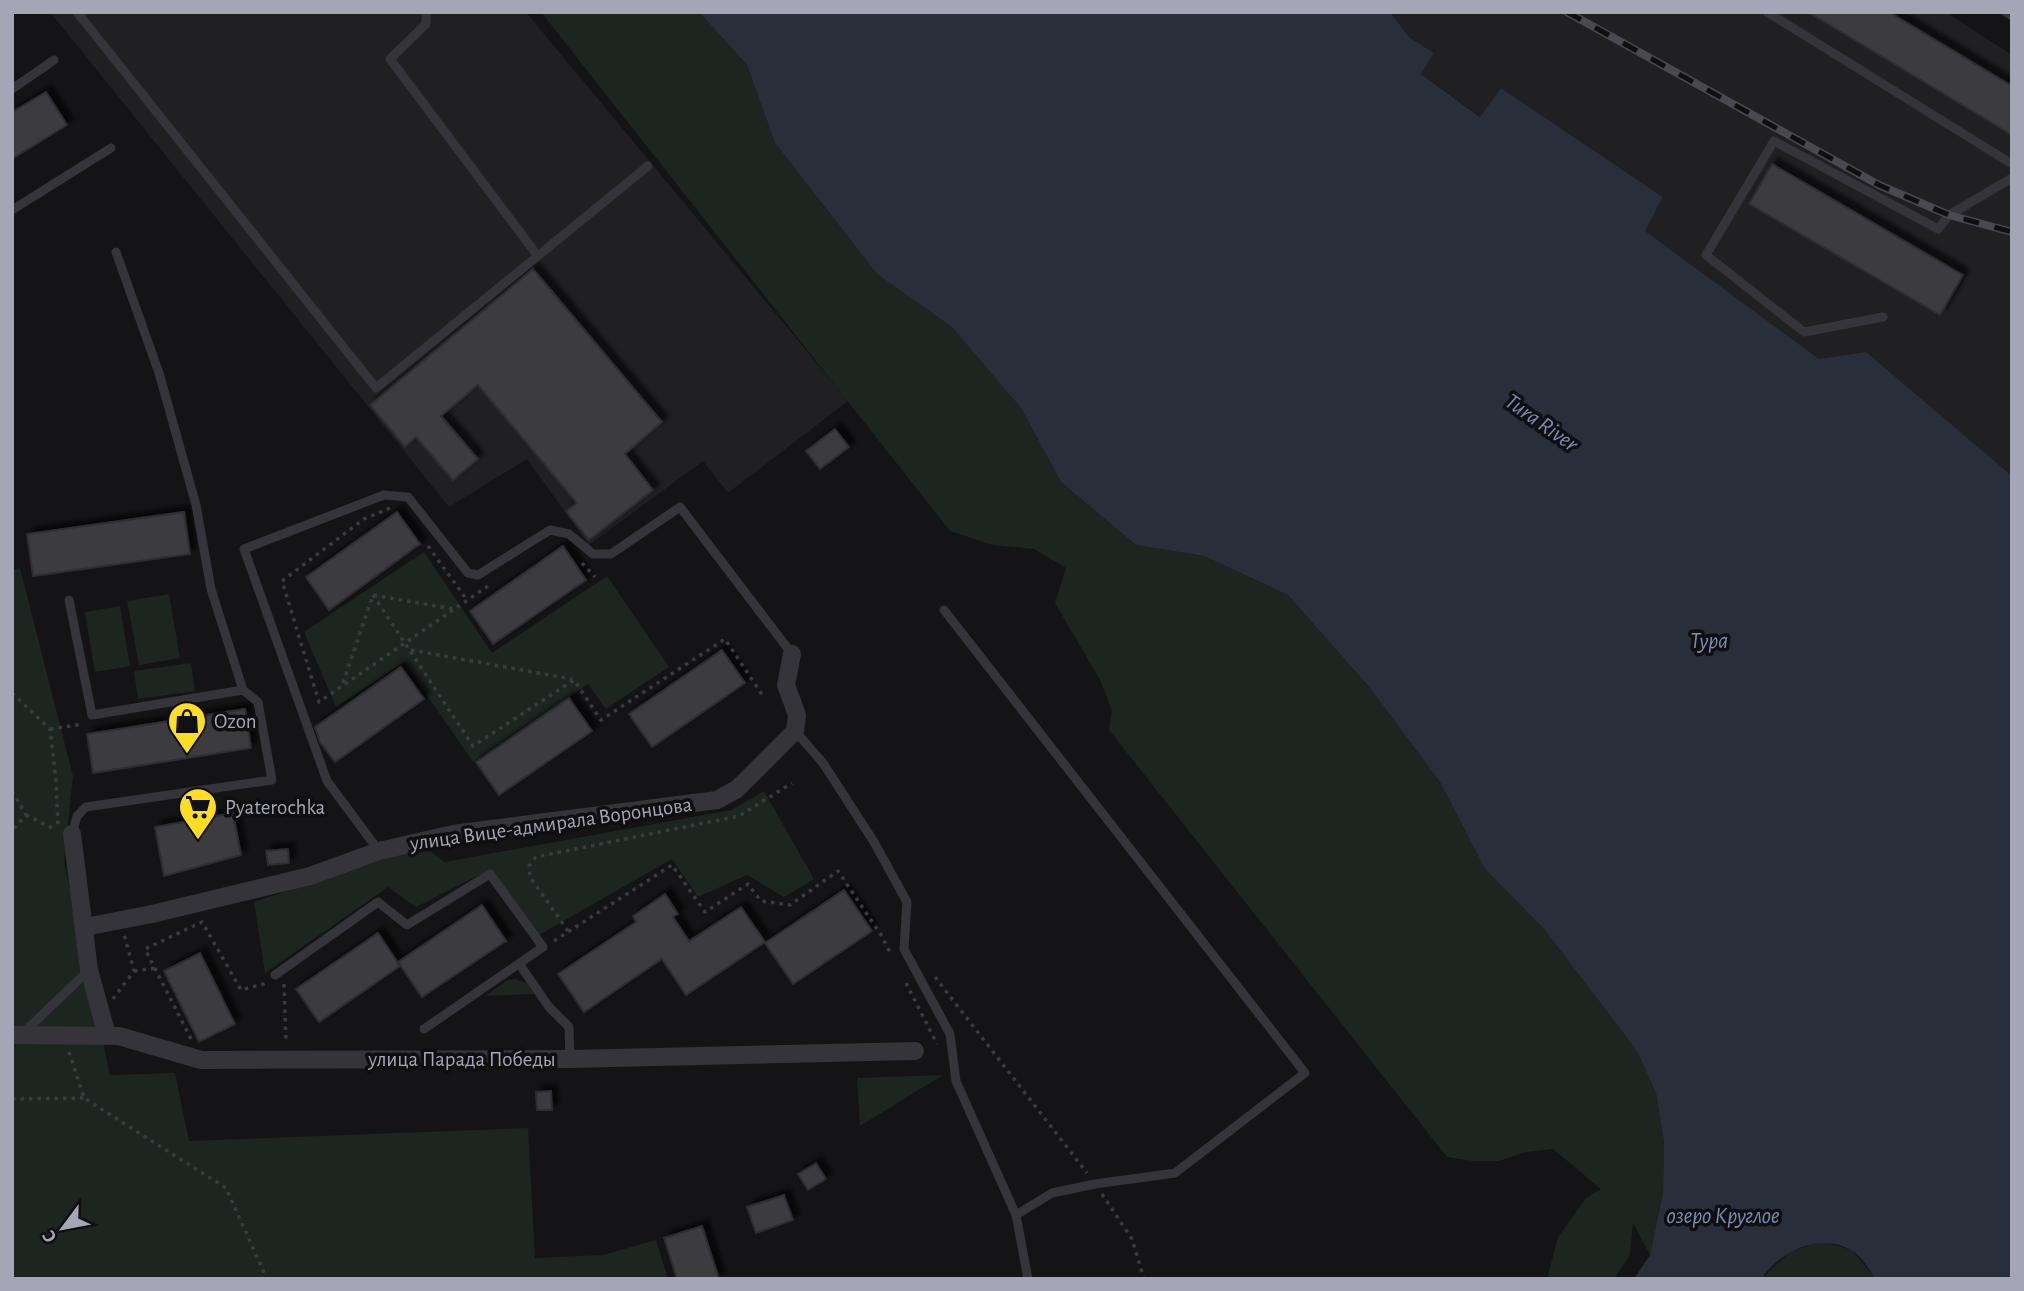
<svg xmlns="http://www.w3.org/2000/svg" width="2024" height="1291" viewBox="0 0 2024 1291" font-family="'Alegreya Sans',sans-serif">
  <defs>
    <filter id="shadow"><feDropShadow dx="6" dy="-6" stdDeviation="2" flood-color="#0009"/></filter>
  </defs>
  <rect width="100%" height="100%" fill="#141315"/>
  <g fill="#201f22">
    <polygon points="50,12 526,12 848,401 728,493 703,461 589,545 527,459 449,507"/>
    <polygon points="1390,12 1946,12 2012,55 2012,476 1965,437 1819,359 1644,231 1663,197 1501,88 1481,117 1420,73 1434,53 1409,37"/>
  </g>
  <g fill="#1d2520">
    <polygon points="541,12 699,12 747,65 775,143 877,274 952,326 1021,408 1061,482 1136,545 1204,556 1288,595 1370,688 1440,782 1485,869 1544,929 1637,1051 1656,1093 1664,1142 1663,1193 1650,1255 1633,1223 1630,1255 1614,1279 1547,1279 1558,1237 1586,1198 1601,1189 1553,1149 1526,1152 1499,1161 1473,1161 1447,1157 1109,730 1112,710 1100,680 1055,603 1066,568 1034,549 993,545 950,531"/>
    <polygon points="424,552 492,653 607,576 669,667 606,709 588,684 473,762 404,662 336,707 304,632"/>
    <polygon points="20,568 73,776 64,862 110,1075 175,1073 189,1141 528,1128 535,1258 603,1255 656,1240 668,1279 12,1279 12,570"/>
    <polygon points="169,594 180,658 139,665 127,601"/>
    <polygon points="120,606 130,666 95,672 85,612"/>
    <polygon points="191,663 195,691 138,699 134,671"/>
    <polygon points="764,791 814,879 784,897 747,875 698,897 672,859 539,935 491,869 416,907 388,887 265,973 254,902 424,846 444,862 731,810"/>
    <polygon points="515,979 527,983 534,994 485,996 506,981"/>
    <polygon points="943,1075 860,1126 857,1078"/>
    <polygon points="1821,1241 1852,1250 1876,1279 1761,1279 1790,1252"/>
  </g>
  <path fill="#292f3a" d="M 699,12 L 1390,12 L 1409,37 L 1434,53 L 1421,74 L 1480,117 L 1501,88 L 1663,197 L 1645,231 L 1819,359 L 1866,352 L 2012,476 L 2012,1279 L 1876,1279 C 1869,1270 1861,1255 1851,1250 C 1820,1232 1780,1251 1761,1279 L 1634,1279 L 1650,1255 L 1663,1193 L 1664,1142 L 1656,1093 L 1637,1051 L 1544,929 L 1485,869 L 1440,782 L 1370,688 L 1288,595 L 1204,556 L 1136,545 L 1061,482 L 1021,408 L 952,327 L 877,274 L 775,143 L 747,65 Z"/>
  <g fill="#3b3a40" stroke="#2e2d31" stroke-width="2" filter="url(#shadow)">
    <polygon points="1808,12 1889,12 2012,86 2012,135"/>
    <polygon points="46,92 67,125 12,159 12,112"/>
    <polygon points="1772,164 1963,275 1940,315 1749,204"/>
    <polygon points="533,269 662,422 625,454 653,490 589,540 566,511 577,503 478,385 441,416 478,459 453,480 416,437 405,447 370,405"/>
    <polygon points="835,429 849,447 820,469 806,451"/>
    <polygon points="184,512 190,554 33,576 27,534"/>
    <polygon points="397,512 420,544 329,610 306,577"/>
    <polygon points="563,546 586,580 493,644 470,611"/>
    <polygon points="722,650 745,683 652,747 629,714"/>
    <polygon points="401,667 424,699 335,762 320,742 315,727"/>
    <polygon points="569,698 592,731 499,795 476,762"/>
    <polygon points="245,709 251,748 93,773 87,734"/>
    <polygon points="233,813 241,855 164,876 155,827"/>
    <polygon points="288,849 289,863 268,865 266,851"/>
    <polygon points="844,890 872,931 793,984 765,943"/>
    <polygon points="665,894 678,914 673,917 689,941 741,907 765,942 686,995 662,959 584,1012 558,974 636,922 633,916"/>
    <polygon points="482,905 506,941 422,997 398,962"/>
    <polygon points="378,933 400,966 319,1022 296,989"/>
    <polygon points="200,953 235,1024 199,1042 164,971"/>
    <polygon points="551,1091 552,1110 537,1110 536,1092"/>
    <polygon points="816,1163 826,1179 808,1190 798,1174"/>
    <polygon points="784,1195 793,1220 756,1233 747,1207"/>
    <polygon points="702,1226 719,1279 677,1279 664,1238"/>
  </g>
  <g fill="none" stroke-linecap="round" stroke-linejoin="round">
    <g stroke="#3a3b41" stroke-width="3.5" stroke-dasharray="3.5 5" stroke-linecap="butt">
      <polyline points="390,508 364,519 282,581 319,702 488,586"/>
      <polyline points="428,546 467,600"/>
      <polyline points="582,563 595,577"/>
      <polyline points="373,595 473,746 574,680 601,720 725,639 763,696"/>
      <polyline points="411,650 572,679"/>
      <polyline points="343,683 373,595 453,609"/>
      <polyline points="12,693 50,729 56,780 58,825"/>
      <polyline points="50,729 83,724"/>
      <polyline points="12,791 26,815 12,831"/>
      <polyline points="26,815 56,830"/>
      <polyline points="568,931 530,877 529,866 536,857 739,816 792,783"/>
      <polyline points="554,941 672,865 705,912 748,884 761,901 790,905 838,871 881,935 891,954"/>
      <polyline points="134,971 156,968"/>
      <polyline points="935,977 1087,1173"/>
      <polyline points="906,983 937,1044"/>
      <polyline points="284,984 286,1042"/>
      <polyline points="113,999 134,971 124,934"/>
      <polyline points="191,1039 145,949 202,922 241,990 267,983"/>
      <polyline points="69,1052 84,1098 226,1188 267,1279"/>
      <polyline points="12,1099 84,1098"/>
      <polyline points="1102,1194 1132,1239 1144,1279"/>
      <polyline points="556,1278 557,1279"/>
    </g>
    <g stroke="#34343a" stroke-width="9">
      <polyline points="77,12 376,388 648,166"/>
      <polyline points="426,12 426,24 390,59 537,255"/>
      <polyline points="1767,12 2012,164"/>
      <polyline points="2006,12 2012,16"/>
      <polyline points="12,89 54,60"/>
      <polyline points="12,210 111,148"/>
      <polyline points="116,252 159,373 196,505 211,589 243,690"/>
      <polyline points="1883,317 1804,332 1706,255 1774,141 1938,229 1949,215 2012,178"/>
      <polyline points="69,600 92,715 243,690 258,702 272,780 86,807 77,816 72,834"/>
      <polyline points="944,610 1305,1073 1175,1173 1095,1184 1052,1193 1016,1215"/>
      <polyline points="795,731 823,763 874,842 907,902 904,949 950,1034 956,1081 1016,1215 1028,1279"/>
      <polyline points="379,851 327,781 244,549 384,495 408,497 468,573 478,575 550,530 569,534 593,554 611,554 680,507 792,654"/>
      <polyline points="520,965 549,1007 569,1027 570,1059"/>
      <polyline points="275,975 378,902 407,925 490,874 543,947 424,1029"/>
      <polyline points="22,1034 89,970"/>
    </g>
    <g stroke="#34343a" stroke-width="18">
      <polyline points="72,834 89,970 107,1035"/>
      <polyline points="85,927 152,914 310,876 379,851 453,834 717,800 737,789 795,731 797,715 786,685 792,654"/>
      <polyline points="12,1035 119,1036 201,1060 570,1059 915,1051"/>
    </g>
    <defs>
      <polyline id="rail" points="1567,12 1879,185 1949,215 2012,232"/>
    </defs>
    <use href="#rail" stroke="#494952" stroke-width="8"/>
    <use href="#rail" stroke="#0f0e10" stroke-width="5" stroke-dasharray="16" stroke-linecap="butt"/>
  </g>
  <defs>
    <symbol id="shop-pin" viewBox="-11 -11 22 30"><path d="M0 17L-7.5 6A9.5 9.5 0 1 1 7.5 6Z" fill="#fdde24" stroke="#0f0e10"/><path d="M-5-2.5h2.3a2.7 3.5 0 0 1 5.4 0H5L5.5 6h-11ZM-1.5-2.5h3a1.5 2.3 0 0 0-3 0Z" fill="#111"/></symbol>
    <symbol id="supermarket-pin" viewBox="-11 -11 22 30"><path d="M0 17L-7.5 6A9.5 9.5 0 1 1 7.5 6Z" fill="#fdde24" stroke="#0f0e10"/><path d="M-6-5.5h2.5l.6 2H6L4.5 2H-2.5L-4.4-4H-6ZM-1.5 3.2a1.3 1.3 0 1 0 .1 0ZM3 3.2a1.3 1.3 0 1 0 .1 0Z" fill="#111"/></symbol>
  </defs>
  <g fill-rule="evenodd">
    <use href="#shop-pin" x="165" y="699" width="44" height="60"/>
    <use href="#supermarket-pin" x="176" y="785" width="44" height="60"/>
  </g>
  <g text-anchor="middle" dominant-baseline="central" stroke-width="7" stroke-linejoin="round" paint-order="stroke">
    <g font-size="21" fill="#a4a6b6" stroke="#0f0e10" text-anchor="start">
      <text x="214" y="721">Ozon</text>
      <text x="225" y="807">Pyaterochka</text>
    </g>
    <g font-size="21" fill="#a4a6b6" stroke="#0f0e10">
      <text transform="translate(551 824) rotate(-8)">улица Вице-адмирала Воронцова</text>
      <text x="462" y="1059">улица Парада Победы</text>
    </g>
    <g font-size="23" font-style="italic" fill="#788db4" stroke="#0f0e10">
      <text transform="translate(1541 423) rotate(35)">Tura River</text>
      <text x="1709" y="641">Тура</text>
      <text x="1723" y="1216">озеро Круглое</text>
    </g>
  </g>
  <rect width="2024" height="1291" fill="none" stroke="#a4a6b6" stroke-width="28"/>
  <g transform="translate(63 1228) rotate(238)" stroke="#0f0e10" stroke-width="5" paint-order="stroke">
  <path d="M0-5L12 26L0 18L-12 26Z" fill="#a4a6b6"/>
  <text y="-10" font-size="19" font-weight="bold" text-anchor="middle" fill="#a4a6b6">С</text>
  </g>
</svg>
